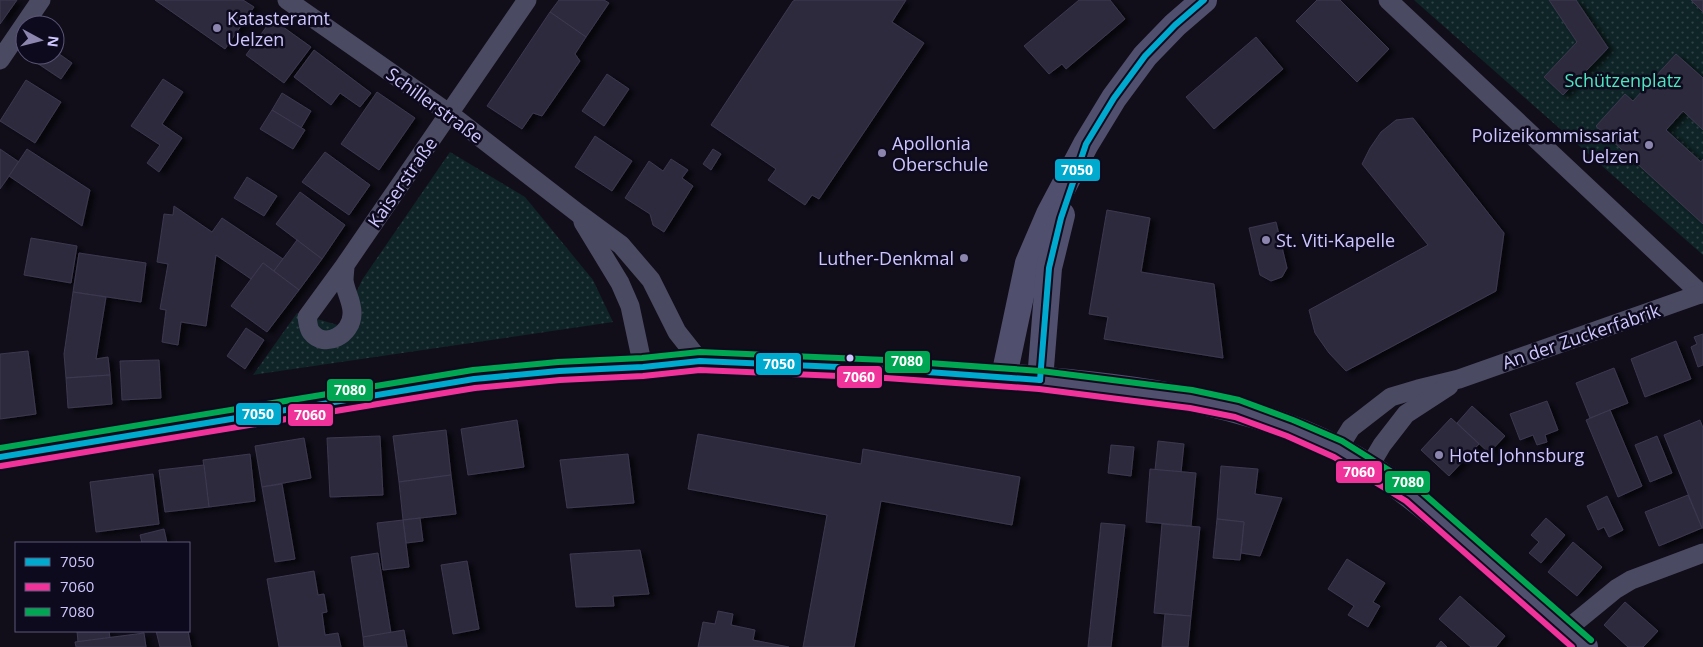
<svg xmlns="http://www.w3.org/2000/svg" width="1703" height="647" viewBox="0 0 1703 647" font-family="'Open Sans',sans-serif">
  <defs>
    <pattern id="green-dots" width="8" height="8" patternUnits="userSpaceOnUse" patternTransform="scale(1.25)"><rect width="8" height="8" fill="#0e2426"/><path d="M2 2h.1M6 6h.1" fill="none" stroke="#304247" stroke-width="1.8" stroke-linecap="round"/></pattern>
    <filter id="shadow"><feDropShadow dx="5.5" dy="3" stdDeviation="2.5" flood-color="#0009"/></filter>
  </defs>
  <rect width="100%" height="100%" fill="#110e1a"/>
  <g fill="url(#green-dots)">
    <polygon points="1414,0 1703,0 1703,255"/>
    <polygon points="450,152 525,197 593,280 613,322 253,375 297,313 341,326 362,280"/>
  </g>
  <g fill="#2f2b3d" stroke="#3c3850" filter="url(#shadow)">
    <polygon points="0,0 17,0 0,24"/>
    <polygon points="155,0 243,0 254,7 225,49"/>
    <polygon points="559,0 604,0 609,3 586,37 550,12"/>
    <polygon points="796,0 906,0 892,22 924,43 819,199 812,195 805,205 768,180 776,169 711,125 793,1"/>
    <polygon points="1079,0 1110,0 1125,19 1066,69 1062,64 1049,74 1024,46"/>
    <polygon points="1317,0 1340,0 1389,49 1357,82 1296,21"/>
    <polygon points="1549,0 1576,0 1608,48 1563,95 1544,77 1577,42"/>
    <polygon points="1691,0 1703,0 1703,12"/>
    <polygon points="550,12 586,37 575,54 580,61 542,116 533,113 522,129 487,106"/>
    <polygon points="272,19 311,47 284,83 246,55"/>
    <polygon points="1256,37 1283,69 1214,129 1186,97"/>
    <polygon points="314,50 371,93 360,107 340,93 331,105 294,77"/>
    <polygon points="55,51 72,63 61,79 31,59 33,55 55,55"/>
    <polygon points="1676,54 1703,78 1703,130 1683,111 1666,130 1701,162 1703,159 1703,224 1596,126 1625,94 1633,101"/>
    <polygon points="607,74 629,89 604,126 582,111"/>
    <polygon points="163,79 183,92 162,124 182,138 159,172 147,163 160,145 131,126"/>
    <polygon points="26,80 61,102 35,143 0,121"/>
    <polygon points="377,92 415,118 379,170 341,144"/>
    <polygon points="282,93 311,111 301,128 272,110"/>
    <polygon points="272,110 305,130 293,149 260,129"/>
    <polygon points="1413,118 1504,233 1496,291 1346,371 1329,353 1315,333 1309,310 1428,245 1362,164 1370,148 1381,132 1396,120"/>
    <polygon points="595,136 632,161 612,191 575,167"/>
    <polygon points="0,149 19,162 0,189"/>
    <polygon points="27,149 90,190 82,226 9,176"/>
    <polygon points="713,149 721,154 711,170 703,164"/>
    <polygon points="325,152 370,185 349,215 302,182"/>
    <polygon points="671,159 688,170 682,178 693,186 664,232 653,225 650,214 625,198 649,161 663,171"/>
    <polygon points="247,177 277,196 264,216 234,198"/>
    <polygon points="300,192 345,225 322,259 276,224"/>
    <polygon points="174,206 212,232 222,218 283,259 274,271 263,263 251,279 216,255 206,326 181,322 178,345 162,342 166,310 160,309 168,264 157,262 164,214 173,215"/>
    <polygon points="1107,210 1150,218 1141,272 1214,284 1223,358 1104,339 1108,317 1089,314"/>
    <polygon points="1276,222 1287,268 1282,277 1271,281 1260,275 1249,228"/>
    <polygon points="31,238 77,246 71,283 24,275"/>
    <polygon points="297,240 322,259 299,290 274,271"/>
    <polygon points="79,253 146,263 141,302 73,292"/>
    <polygon points="263,263 299,290 267,332 231,306"/>
    <polygon points="73,292 106,297 96,359 108,357 110,375 66,378 64,354"/>
    <polygon points="246,328 264,340 245,369 227,356"/>
    <polygon points="1703,334 1703,365 1698,367 1691,347 1697,344 1694,337"/>
    <polygon points="1676,341 1691,379 1645,397 1631,359"/>
    <polygon points="28,351 36,414 0,419 0,354"/>
    <polygon points="159,360 161,398 122,400 120,361"/>
    <polygon points="1614,368 1628,403 1590,418 1576,383"/>
    <polygon points="110,375 112,404 68,408 66,378"/>
    <polygon points="1547,401 1558,430 1545,435 1547,442 1537,445 1533,435 1520,440 1510,414"/>
    <polygon points="1472,406 1505,436 1489,453 1457,423"/>
    <polygon points="1610,410 1642,486 1618,497 1586,420"/>
    <polygon points="1451,418 1479,444 1449,476 1421,450"/>
    <polygon points="517,420 524,467 468,475 461,429"/>
    <polygon points="1700,420 1703,428 1703,528 1702,528 1664,435"/>
    <polygon points="446,430 451,475 399,482 393,436"/>
    <polygon points="698,434 861,464 863,449 1020,477 1012,525 881,501 854,647 803,647 827,515 688,489"/>
    <polygon points="380,436 383,495 330,497 327,438"/>
    <polygon points="1657,436 1672,473 1650,482 1635,445"/>
    <polygon points="304,438 311,478 262,487 255,446"/>
    <polygon points="1158,441 1184,444 1181,472 1155,470"/>
    <polygon points="1111,445 1134,447 1131,476 1108,473"/>
    <polygon points="250,454 255,501 209,507 203,460"/>
    <polygon points="628,454 634,503 567,508 560,460"/>
    <polygon points="204,465 209,507 165,512 159,470"/>
    <polygon points="1221,466 1258,469 1255,494 1282,498 1260,556 1241,553 1244,522 1217,519"/>
    <polygon points="1150,469 1196,473 1191,526 1146,522"/>
    <polygon points="153,474 159,524 96,532 90,482"/>
    <polygon points="451,475 456,514 403,520 399,482"/>
    <polygon points="282,484 295,559 275,562 262,487"/>
    <polygon points="1688,495 1702,528 1659,546 1645,512"/>
    <polygon points="1607,496 1623,530 1609,537 1604,527 1598,530 1587,506"/>
    <polygon points="420,518 423,541 406,543 403,520"/>
    <polygon points="1546,518 1565,535 1541,563 1529,553 1539,542 1531,535"/>
    <polygon points="1217,519 1244,522 1240,560 1213,558"/>
    <polygon points="403,520 409,567 383,570 377,523"/>
    <polygon points="1101,523 1125,525 1111,647 1088,647"/>
    <polygon points="1162,524 1200,527 1191,616 1154,613"/>
    <polygon points="164,529 167,543 142,543 140,535"/>
    <polygon points="1573,542 1602,567 1577,596 1548,572"/>
    <polygon points="640,550 649,594 613,596 614,606 576,607 570,554"/>
    <polygon points="378,553 391,633 363,637 351,557"/>
    <polygon points="1347,559 1385,583 1373,602 1380,606 1368,627 1348,615 1354,606 1328,589"/>
    <polygon points="467,561 479,629 453,634 441,565"/>
    <polygon points="314,571 318,595 324,594 327,612 322,613 325,635 338,633 341,647 279,647 267,579"/>
    <polygon points="1460,596 1505,636 1496,647 1471,647 1439,619"/>
    <polygon points="1625,602 1658,631 1643,647 1628,647 1604,625"/>
    <polygon points="718,611 733,614 731,625 755,630 753,640 789,647 698,647 703,622 715,624"/>
    <polygon points="1165,614 1191,616 1188,647 1162,647"/>
    <polygon points="404,630 407,647 364,647 363,637"/>
    <polygon points="77,631 109,631 110,638 78,642"/>
    <polygon points="156,631 188,631 191,647 160,647"/>
    <polygon points="144,633 146,647 76,647 75,642"/>
    <polygon points="1441,641 1447,647 1436,647"/>
  </g>
  <g fill="none" stroke-linecap="round" stroke-linejoin="round">
    <g stroke="#4b4a63" stroke-width="19">
      <polyline points="287,0 450,114 579,214 621,245 651,280 677,332 700,361"/>
      <polyline points="1388,0 1701,294"/>
      <polyline points="0,60 41,0"/>
      <polyline points="583,222 620,283 630,306 643,367"/>
      <path d="M 345,265 C 345,270 344,275 344,280 C 345,291 353,303 352,314 C 352,334 325,350 311,332 C 308,328 308,322 307,317 L 345,265 L 527,0"/>
      <polyline points="1338,449 1351,428 1391,397 1418,389 1459,379 1703,293"/>
      <polyline points="0,457 474,379 559,371 643,367 700,361 886,369 1004,376"/>
      <polyline points="1369,467 1382,445 1406,414 1449,386"/>
      <polyline points="1566,630 1616,589 1631,580 1703,553"/>
    </g>
    <g stroke="#514f6e" stroke-width="26">
      <path d="M 1204,0 L 1175,25 L 1145,56 L 1114,98 L 1086,144 L 1049,214 L 1028,263 L 1004,376 C 1117,386 1235,396 1338,449 C 1393,477 1437,517 1483,557 C 1517,587 1552,617 1585,647"/>
      <polyline points="1040,380 1049,268 1062,215"/>
    </g>
    <defs>
      <g id="bus-1">
        <polyline points="1040,380 1049,268 1061,218 1086,144 1114,98 1145,56 1175,25 1204,0"/>
        <polyline points="0,457 474,379 559,371 643,367 700,361 886,369 1040,380"/>
      </g>
      <polyline id="bus-2" points="1,466 475,388 560,380 643,376 700,370 886,378 1039,389 1190,408 1235,417 1287,436 1334,457 1406,501 1572,647"/>
      <polyline id="bus-3" points="0,448 473,370 558,362 642,358 700,352 886,360 1041,371 1192,390 1239,400 1293,420 1342,441 1416,487 1591,640"/>
    </defs>
    <use href="#bus-1" stroke="#0e0a1e" stroke-width="10"/>
    <use href="#bus-2" stroke="#0e0a1e" stroke-width="10"/>
    <use href="#bus-3" stroke="#0e0a1e" stroke-width="10"/>
    <use href="#bus-1" stroke="#00a9ce" stroke-width="6"/>
    <use href="#bus-2" stroke="#ef339a" stroke-width="6"/>
    <use href="#bus-3" stroke="#00a651" stroke-width="6"/>
  </g>
  <g fill="#8c86af" stroke="#0e0a1e" stroke-width="2">
    <circle cx="217" cy="28" r="5"/>
    <circle cx="1649" cy="145" r="5"/>
    <circle cx="882" cy="153" r="5"/>
    <circle cx="1266" cy="240" r="5"/>
    <circle cx="964" cy="258" r="5"/>
    <circle cx="1439" cy="455" r="5"/>
  </g>
  <circle fill="#cec7ff" stroke="#0e0a1e" stroke-width="2" cx="850" cy="358" r="4.5"/>
  <g text-anchor="middle" dominant-baseline="central" stroke-width="5" stroke-linejoin="round" paint-order="stroke">
    <g font-size="18" fill="#cec7ff" stroke="#0e0a1e" text-anchor="start">
      <text x="227" y="18">Katasteramt<tspan x="227" dy="21">Uelzen</tspan></text>
      <text x="1639" y="135" text-anchor="end">Polizeikommissariat<tspan x="1639" dy="21">Uelzen</tspan></text>
      <text x="892" y="143">Apollonia<tspan x="892" dy="21">Oberschule</tspan></text>
      <text x="1276" y="240">St. Viti-Kapelle</text>
      <text x="954" y="258" text-anchor="end">Luther-Denkmal</text>
      <text x="1449" y="455">Hotel Johnsburg</text>
    </g>
    <g font-size="18" fill="#4ce6c1" stroke="#0e0a1e">
      <text x="1623" y="80">Schützenplatz</text>
    </g>
    <g font-size="18" fill="#cec7ff" stroke="#0e0a1e">
      <text transform="translate(435 105) rotate(36)">Schillerstraße</text>
      <text transform="translate(402 182) rotate(-55)">Kaiserstraße</text>
      <text transform="translate(1581 336) rotate(-19)">An der Zuckerfabrik</text>
    </g>
  </g>
  <g stroke="#0e0a1e" stroke-width="2">
    <rect x="1054" y="158" width="47" height="24" rx="5" fill="#00a9ce"/>
    <rect x="884" y="350" width="47" height="24" rx="5" fill="#00a651"/>
    <rect x="755" y="352" width="47" height="24" rx="5" fill="#00a9ce"/>
    <rect x="836" y="365" width="47" height="24" rx="5" fill="#ef339a"/>
    <rect x="326" y="378" width="48" height="24" rx="5" fill="#00a651"/>
    <rect x="235" y="402" width="47" height="24" rx="5" fill="#00a9ce"/>
    <rect x="287" y="403" width="47" height="24" rx="5" fill="#ef339a"/>
    <rect x="1335" y="460" width="48" height="24" rx="5" fill="#ef339a"/>
    <rect x="1384" y="470" width="47" height="24" rx="5" fill="#00a651"/>
  </g>
  <g font-size="14" text-anchor="middle" font-weight="bold" fill="#fff">
    <text x="1077" y="175">7050</text>
    <text x="907" y="366">7080</text>
    <text x="779" y="369">7050</text>
    <text x="859" y="382">7060</text>
    <text x="350" y="395">7080</text>
    <text x="258" y="419">7050</text>
    <text x="310" y="420">7060</text>
    <text x="1359" y="477">7060</text>
    <text x="1408" y="487">7080</text>
  </g>
  <rect x="15" y="542" width="175" height="90" fill="#0e0a1e" stroke="#5b5678"/>
  <rect x="25" y="558" width="25" height="8" fill="#00a9ce" stroke="#5b5678"/>
  <text x="60" y="567" font-size="15" fill="#cec7ff">7050</text>
  <rect x="25" y="583" width="25" height="8" fill="#ef339a" stroke="#5b5678"/>
  <text x="60" y="592" font-size="15" fill="#cec7ff">7060</text>
  <rect x="25" y="608" width="25" height="8" fill="#00a651" stroke="#5b5678"/>
  <text x="60" y="617" font-size="15" fill="#cec7ff">7080</text>
  <g transform="translate(40 40) rotate(97)"><circle r="24" fill="#0e0a1e" stroke="#5b5678"/>
  <path d="M0-4L9 19L0 12L-9 19Z" fill="#8c86af"/>
  <text y="-8" font-size="14" font-weight="bold" text-anchor="middle" fill="#cec7ff">N</text>
  </g>
</svg>
